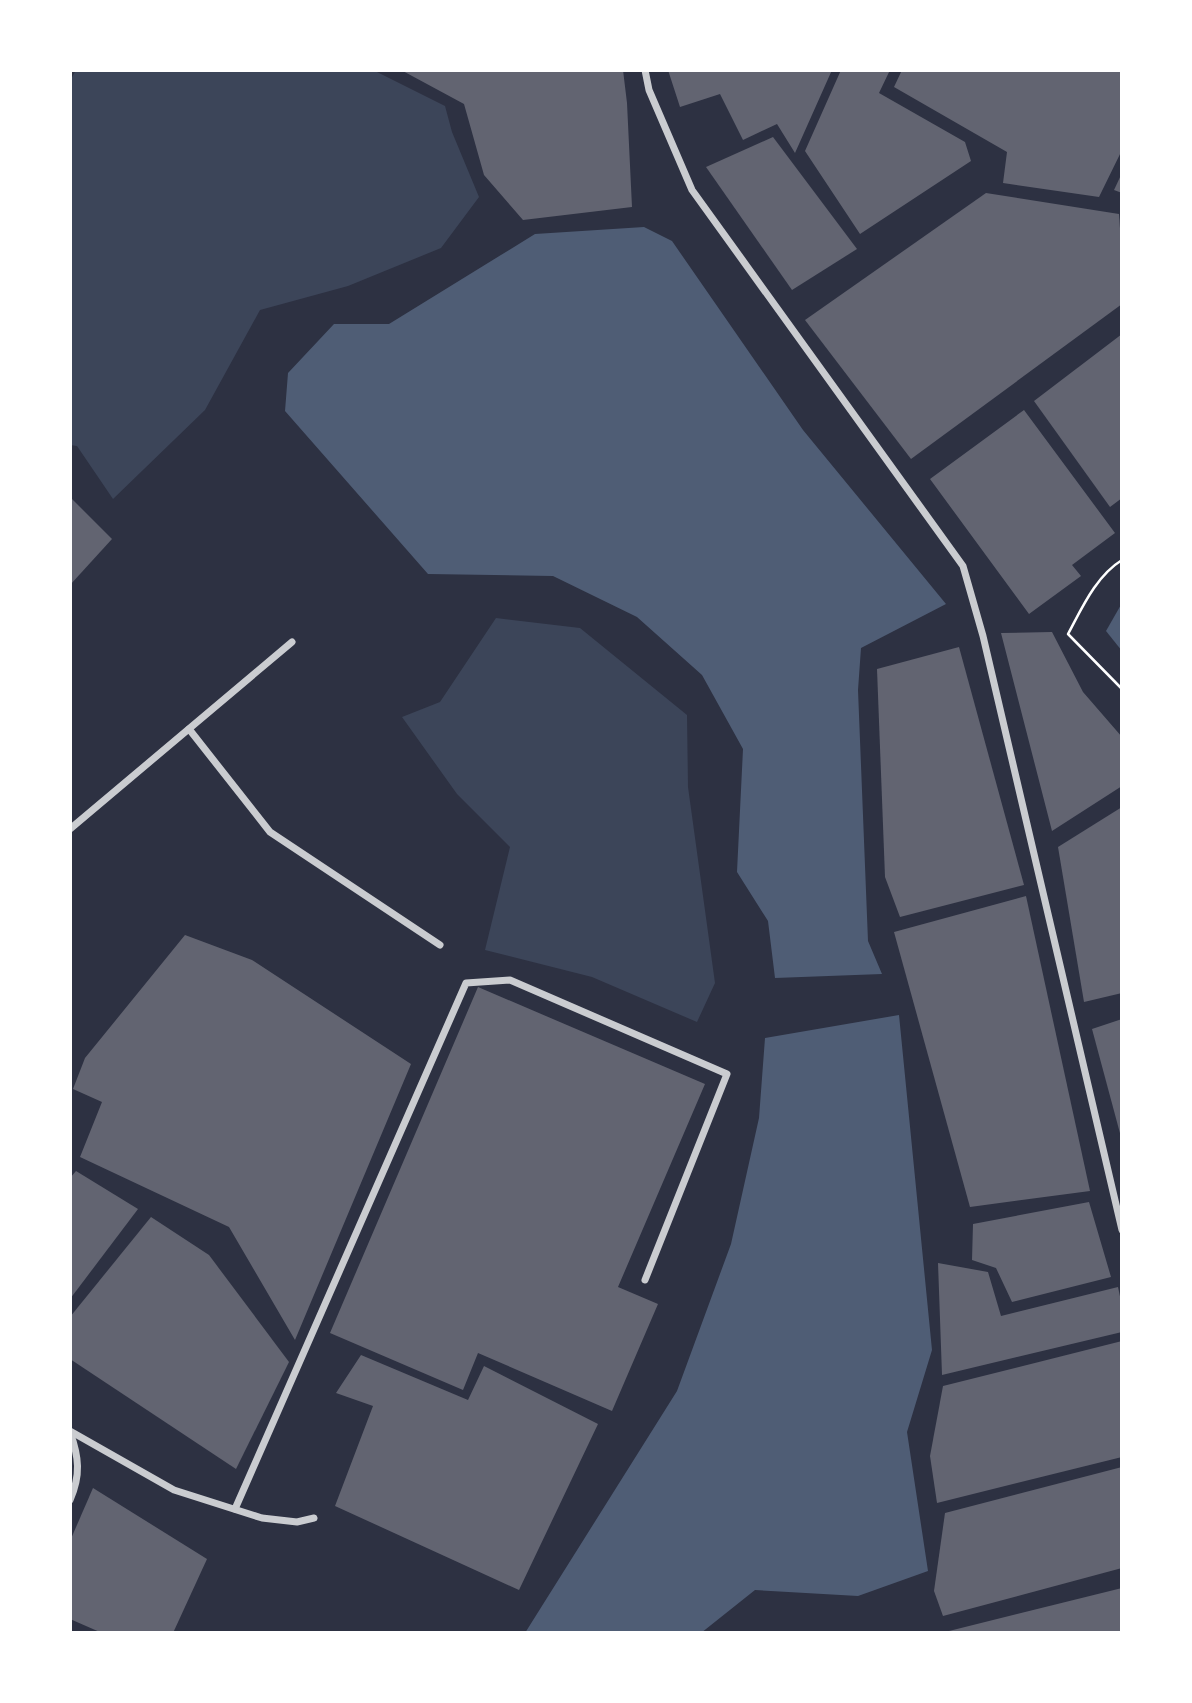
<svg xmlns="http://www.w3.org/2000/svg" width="1192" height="1703" viewBox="0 0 1192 1703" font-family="Ubuntu,sans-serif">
  <rect width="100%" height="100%" fill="#2d3142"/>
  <g fill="#3c4559">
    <polygon points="76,70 373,70 445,106 452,132 479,197 441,248 348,286 260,310 205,410 113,499 77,446 70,445 70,81"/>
    <polygon points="496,618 580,628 687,715 688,787 715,983 697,1022 592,977 485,950 510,847 457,794 402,717 440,702"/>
  </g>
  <g fill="#4f5d75">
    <polygon points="644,227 672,241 803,430 946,604 861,648 858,690 868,941 882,974 775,978 768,921 737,872 743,749 702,675 637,617 553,576 428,574 285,411 288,373 334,324 389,324 535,234"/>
    <polygon points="1122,603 1122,651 1106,631"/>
    <polygon points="899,1015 932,1350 907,1432 928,1571 858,1596 755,1590 701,1633 525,1633 677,1391 731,1244 759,1118 765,1038"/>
  </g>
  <g fill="#626471">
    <polygon points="401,70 623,70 627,103 632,207 523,220 484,175 464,104"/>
    <polygon points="668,70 832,70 795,153 777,124 743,140 720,94 680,107"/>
    <polygon points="841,70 890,70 879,93 965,142 971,161 860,234 805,151"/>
    <polygon points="902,70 1122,70 1122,150 1099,197 1003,183 1007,152 894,87"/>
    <polygon points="773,137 857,249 792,290 706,167"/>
    <polygon points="1122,173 1122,193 1114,190"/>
    <polygon points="986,193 1119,214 1122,257 1122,304 911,459 805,320"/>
    <polygon points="1122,334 1122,498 1110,507 1034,401"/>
    <polygon points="1024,410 1115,533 1072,565 1081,576 1029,614 930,479"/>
    <polygon points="70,497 112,539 70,585"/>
    <polygon points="1052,632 1083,692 1122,737 1122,786 1052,831 1001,633"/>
    <polygon points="959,647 1024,885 900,917 885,877 877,669"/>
    <polygon points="1122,807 1122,993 1084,1002 1058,847"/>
    <polygon points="1026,896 1090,1191 970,1207 894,932"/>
    <polygon points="185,935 252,960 411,1064 295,1340 229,1227 80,1157 102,1102 73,1089 85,1058"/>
    <polygon points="478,987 705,1084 618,1287 658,1304 612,1411 478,1353 463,1390 330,1333"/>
    <polygon points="1122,1019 1122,1137 1121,1137 1092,1029"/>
    <polygon points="76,1171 138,1209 70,1299 70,1178"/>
    <polygon points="1089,1202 1111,1277 1012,1302 996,1268 972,1260 973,1224"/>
    <polygon points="151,1217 209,1255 289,1362 236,1469 70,1359 70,1317"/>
    <polygon points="938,1263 988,1272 1001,1316 1118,1287 1122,1306 1122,1332 942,1375"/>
    <polygon points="1122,1341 1122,1457 937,1503 930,1456 943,1386"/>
    <polygon points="361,1355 468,1400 484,1366 598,1424 519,1590 335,1506 373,1406 336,1393"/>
    <polygon points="1122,1467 1122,1568 943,1616 934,1591 945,1513"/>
    <polygon points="93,1488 207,1559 173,1633 102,1633 70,1619 70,1541"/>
    <polygon points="1122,1588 1122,1633 945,1633 945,1632"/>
  </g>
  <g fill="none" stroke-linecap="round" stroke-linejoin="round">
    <path stroke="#fff" stroke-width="2.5" d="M 1122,560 C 1096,576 1082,608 1068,634 L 1122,689"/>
    <g stroke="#caccd0" stroke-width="7">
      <polyline points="645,70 649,90 692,190 963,566 983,636 1122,1230"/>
      <polyline points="189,729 270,832 440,945"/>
      <polyline points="70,829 292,642"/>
      <polyline points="70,1431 174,1490 262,1518 297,1522 314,1518"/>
      <path d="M 70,1432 C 79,1457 81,1475 70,1500"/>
      <polyline points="235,1509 466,983 510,980 727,1074 645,1280"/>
    </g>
  </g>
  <rect width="1192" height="1703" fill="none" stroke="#ffffff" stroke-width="144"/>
</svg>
